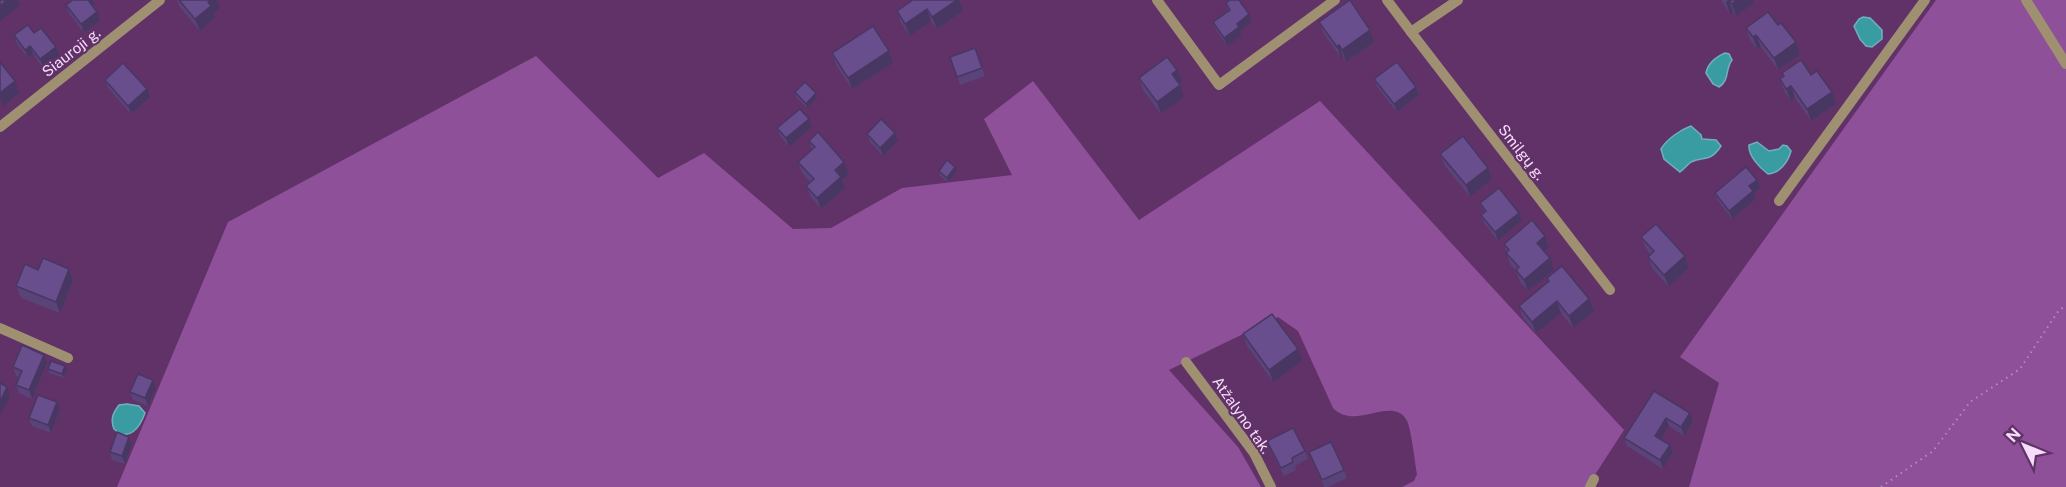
<svg xmlns="http://www.w3.org/2000/svg" width="2066" height="487" viewBox="0 0 2066 487" font-family="'Public Sans',sans-serif">
  <rect width="100%" height="100%" fill="#603268"/>
  <g fill="#8e5099">
    <polygon points="1936,0 2066,0 2066,487 1689,487 1719,383 1680,357"/>
    <path d="M 536,56 L 658,178 L 704,153 L 793,229 L 831,228 L 902,188 L 1012,175 L 984,119 L 1033,81 L 1139,220 L 1320,101 L 1624,430 L 1587,487 L 1402,487 L 1414,481 L 1417,474 C 1415,463 1411,426 1406,419 C 1390,396 1355,431 1333,408 L 1298,331 L 1278,317 L 1169,370 L 1238,447 L 1261,487 L 117,487 L 228,222 Z"/>
  </g>
  <g fill="#399ca3" stroke="#72afbd" stroke-width="1.5">
    <polygon points="1863,17 1870,18 1882,30 1882,39 1872,47 1866,46 1860,39 1854,26 1859,19"/>
    <path d="M 1725,53 L 1729,54 L 1732,60 C 1725,69 1730,80 1719,87 L 1713,84 L 1706,73 C 1708,63 1716,57 1725,53 Z"/>
    <path d="M 1691,126 L 1701,135 L 1702,139 L 1716,140 L 1721,146 C 1709,164 1704,155 1691,162 C 1687,165 1684,169 1680,172 L 1664,159 L 1661,149 C 1667,139 1680,130 1691,126 Z"/>
    <path d="M 1757,142 L 1769,151 L 1779,149 L 1783,145 L 1787,146 L 1791,151 C 1788,162 1780,173 1768,174 C 1760,168 1748,156 1749,145 Z"/>
    <path d="M 127,404 L 139,406 L 145,413 C 140,427 129,443 114,429 C 110,419 113,413 119,405 Z"/>
  </g>
  <g fill="none" stroke-linecap="round" stroke-linejoin="round">
    <polyline stroke="#b28eb8" stroke-width="2" stroke-dasharray="1.5 4.5" stroke-linecap="butt" points="1881,487 1933,451 1970,402 2020,369 2059,310 2066,306"/>
    <g stroke="#a09072" stroke-width="10">
      <polyline points="1157,0 1219,85 1335,0"/>
      <polyline points="1387,0 1411,32 1458,0"/>
      <polyline points="2026,0 2066,64"/>
      <polyline points="1411,32 1610,290"/>
      <polyline points="0,127 160,0"/>
      <polyline points="1779,201 1925,0"/>
      <polyline points="0,328 68,358"/>
      <polyline points="1186,362 1254,453 1271,487"/>
      <polyline points="1590,487 1594,479"/>
    </g>
  </g>
  <g fill="#594379">
    <polygon points="70,0 93,0 95,4 92,6 100,21 84,33 69,13 66,5 71,1"/>
    <polygon points="177,0 217,0 220,8 214,13 215,18 200,31 179,6"/>
    <polygon points="913,0 963,11 937,29 931,21 910,36 901,23 897,11"/>
    <polygon points="1721,0 1753,0 1754,3 1736,16 1733,12 1730,14"/>
    <polygon points="1226,3 1249,14 1252,23 1240,31 1242,35 1227,46 1216,30 1213,22 1228,11"/>
    <polygon points="1319,22 1374,42 1346,62 1343,57 1341,58 1324,34"/>
    <polygon points="1778,25 1796,42 1800,54 1778,70 1761,47 1757,49 1750,40 1746,28"/>
    <polygon points="34,33 59,55 43,68 33,54 28,58 17,44 14,35"/>
    <polygon points="975,48 985,76 960,85 950,57"/>
    <polygon points="889,51 893,63 852,89 836,65 832,53"/>
    <polygon points="1782,73 1811,75 1836,104 1811,121 1795,98 1791,101 1784,91 1780,79 1784,77"/>
    <polygon points="1139,78 1182,81 1179,83 1184,97 1161,114 1143,90"/>
    <polygon points="1374,79 1416,87 1419,95 1397,112 1377,87"/>
    <polygon points="105,80 150,97 131,114 108,88"/>
    <polygon points="795,92 816,93 818,97 807,108 796,97"/>
    <polygon points="812,127 789,147 780,136 777,128"/>
    <polygon points="895,133 898,141 883,156 870,142 867,134"/>
    <polygon points="809,141 849,174 842,180 845,188 821,209 811,197 806,186 810,182 802,173 798,162 812,150"/>
    <polygon points="1440,154 1488,168 1492,179 1470,197 1445,166"/>
    <polygon points="939,171 957,171 948,182 940,176"/>
    <polygon points="1757,180 1760,188 1754,193 1756,199 1732,219 1718,201 1715,193"/>
    <polygon points="1480,203 1519,213 1522,221 1498,241 1484,223 1481,215 1484,212"/>
    <polygon points="1545,236 1549,248 1545,252 1554,270 1528,291 1520,282 1516,271 1510,264 1504,244"/>
    <polygon points="1641,237 1685,256 1689,268 1669,287 1652,268 1648,257 1650,254 1646,249"/>
    <polygon points="69,269 73,281 60,313 21,298 16,286"/>
    <polygon points="1547,278 1594,311 1573,328 1561,313 1536,333 1523,318 1519,306 1548,282"/>
    <polygon points="1243,334 1302,361 1273,382 1247,346"/>
    <polygon points="47,363 32,399 19,393 16,385 19,377 16,376 13,367"/>
    <polygon points="48,369 67,370 64,378 49,373"/>
    <polygon points="153,380 156,389 148,406 133,400 130,392"/>
    <polygon points="1654,391 1693,422 1684,436 1669,426 1661,439 1670,445 1673,453 1663,469 1627,446 1624,438"/>
    <polygon points="60,410 51,433 32,426 29,418"/>
    <polygon points="1267,441 1305,451 1308,459 1295,466 1296,470 1284,476 1270,449"/>
    <polygon points="132,445 125,464 112,460 110,452"/>
    <polygon points="1309,452 1344,470 1347,478 1328,487 1324,487"/>
  </g>
  <g fill="#493763">
    <polygon points="7,0 18,0 20,5 0,21 0,6"/>
    <polygon points="87,0 93,0 95,4 90,7"/>
    <polygon points="211,0 217,0 220,8 214,13 215,18 200,31 195,19 208,2"/>
    <polygon points="957,0 959,0 963,11 937,29 932,17"/>
    <polygon points="1729,0 1733,12 1730,14 1726,2"/>
    <polygon points="1737,0 1753,0 1754,3 1736,16 1732,4"/>
    <polygon points="927,9 931,21 910,36 905,24"/>
    <polygon points="97,12 100,21 84,33 81,24"/>
    <polygon points="1249,14 1252,23 1240,31 1242,35 1227,46 1224,38 1237,24"/>
    <polygon points="1370,30 1374,42 1346,62 1342,50"/>
    <polygon points="1756,35 1761,47 1757,49 1753,37"/>
    <polygon points="1796,42 1800,54 1778,70 1774,58"/>
    <polygon points="1339,45 1343,57 1341,58 1337,47"/>
    <polygon points="30,46 33,54 28,58 25,50"/>
    <polygon points="56,47 59,55 43,68 40,59"/>
    <polygon points="889,51 893,63 852,89 848,78"/>
    <polygon points="1177,70 1182,81 1176,86 1172,74"/>
    <polygon points="15,81 19,93 3,106 0,96 0,93"/>
    <polygon points="1180,85 1184,97 1161,114 1157,102"/>
    <polygon points="1791,86 1795,98 1791,101 1786,89"/>
    <polygon points="1416,87 1419,95 1397,112 1394,104"/>
    <polygon points="147,89 150,97 131,114 128,106"/>
    <polygon points="1832,92 1836,104 1811,121 1807,109"/>
    <polygon points="816,93 818,97 807,108 806,104"/>
    <polygon points="809,119 812,127 789,147 786,138"/>
    <polygon points="895,133 898,141 883,156 880,148"/>
    <polygon points="844,162 849,174 842,180 845,188 821,209 817,198 835,170"/>
    <polygon points="955,167 957,171 948,182 947,178"/>
    <polygon points="1488,168 1492,179 1470,197 1466,185"/>
    <polygon points="1757,180 1760,188 1754,193 1756,199 1732,219 1729,211 1749,186"/>
    <polygon points="1519,213 1522,221 1498,241 1495,232"/>
    <polygon points="1545,236 1549,248 1541,254 1537,243"/>
    <polygon points="1685,256 1689,268 1669,287 1664,275"/>
    <polygon points="1550,258 1554,270 1528,291 1524,280"/>
    <polygon points="69,269 73,281 60,313 56,302"/>
    <polygon points="1589,299 1594,311 1573,328 1569,316"/>
    <polygon points="1557,301 1561,313 1536,333 1532,322"/>
    <polygon points="1298,349 1302,361 1273,382 1269,370"/>
    <polygon points="44,355 47,363 32,399 29,390"/>
    <polygon points="65,366 67,370 64,378 62,374"/>
    <polygon points="153,380 156,389 148,406 145,398"/>
    <polygon points="7,387 10,395 0,416 0,402"/>
    <polygon points="57,402 60,410 51,433 48,425"/>
    <polygon points="1690,413 1693,422 1684,436 1681,427"/>
    <polygon points="1666,418 1669,426 1658,444 1655,436"/>
    <polygon points="129,437 132,445 125,464 122,456"/>
    <polygon points="1670,445 1673,453 1663,469 1660,460"/>
  </g>
  <g fill="#684e8d" stroke="#493763" stroke-width="1.5">
    <polygon points="0,0 7,0 0,6"/>
    <polygon points="73,0 88,0 97,12 81,24 66,5"/>
    <polygon points="179,0 211,0 208,2 211,6 195,19"/>
    <polygon points="913,0 957,0 932,17 927,9 905,24 897,11"/>
    <polygon points="1230,0 1239,0 1249,14 1237,24 1239,27 1224,38 1213,22 1230,10 1226,3"/>
    <polygon points="1350,0 1370,30 1342,50 1339,45 1337,47 1319,22"/>
    <polygon points="1729,0 1737,0 1732,4"/>
    <polygon points="1768,12 1778,25 1781,23 1796,42 1774,58 1756,35 1753,37 1746,28"/>
    <polygon points="28,25 34,33 41,28 56,47 40,59 30,46 25,50 14,35"/>
    <polygon points="873,26 889,51 848,78 832,53"/>
    <polygon points="975,48 982,68 957,77 950,57"/>
    <polygon points="1167,57 1177,70 1172,74 1180,85 1157,102 1139,78"/>
    <polygon points="1801,60 1811,75 1817,71 1832,92 1807,109 1791,86 1786,89 1780,79 1784,76 1782,73"/>
    <polygon points="0,62 15,81 0,93"/>
    <polygon points="1397,62 1416,87 1394,104 1374,79"/>
    <polygon points="123,63 147,89 128,106 105,80"/>
    <polygon points="805,82 816,93 806,104 795,92"/>
    <polygon points="800,109 809,119 786,138 777,128"/>
    <polygon points="881,119 895,133 880,148 867,134"/>
    <polygon points="818,132 844,162 835,170 841,177 817,198 806,186 814,179 798,162 815,147 809,141"/>
    <polygon points="1463,136 1488,168 1466,185 1440,154"/>
    <polygon points="947,160 955,167 947,178 939,171"/>
    <polygon points="1746,167 1757,180 1749,186 1753,191 1729,211 1715,193"/>
    <polygon points="1499,188 1519,213 1495,232 1481,215 1486,211 1480,203"/>
    <polygon points="1532,220 1545,236 1537,243 1550,258 1524,280 1516,270 1519,267 1506,253 1509,250 1504,244"/>
    <polygon points="1656,224 1685,256 1664,275 1648,257 1654,251 1641,237"/>
    <polygon points="43,258 69,269 56,302 16,286 25,264 38,270"/>
    <polygon points="1562,266 1589,299 1569,316 1557,301 1532,322 1519,306 1549,281 1547,278"/>
    <polygon points="1272,314 1298,349 1269,370 1243,334"/>
    <polygon points="22,345 44,355 29,390 16,385 22,371 13,367"/>
    <polygon points="51,361 65,366 62,374 48,369"/>
    <polygon points="138,374 153,380 145,398 130,392"/>
    <polygon points="0,383 7,387 0,402"/>
    <polygon points="1654,391 1690,413 1681,427 1666,418 1655,436 1670,445 1660,460 1624,438"/>
    <polygon points="38,395 57,402 48,425 29,418"/>
    <polygon points="1293,428 1305,451 1292,458 1293,462 1281,468 1267,441"/>
    <polygon points="117,432 129,437 122,456 110,452"/>
    <polygon points="1331,442 1344,470 1322,480 1309,452"/>
  </g>
  <g text-anchor="middle" dominant-baseline="central" stroke-width="4.5" stroke-linejoin="round" paint-order="stroke">
    <g font-size="15" fill="#f7dcfb" stroke="#603268">
      <text transform="translate(71 52) rotate(-38)">Siauroji g.</text>
      <text transform="translate(1522 152) rotate(52)">Smilgų g.</text>
      <text transform="translate(1242 415) rotate(55)">Atžalyno tak.</text>
    </g>
  </g>
  <g transform="translate(2024 445) rotate(313)" stroke="#603268" stroke-width="4.5" paint-order="stroke">
  <path d="M0-4.5L10 22L0 15L-10 22Z" fill="#f7dcfb"/>
  <text y="-9" font-size="16" font-weight="bold" text-anchor="middle" fill="#f7dcfb">N</text>
  </g>
</svg>
